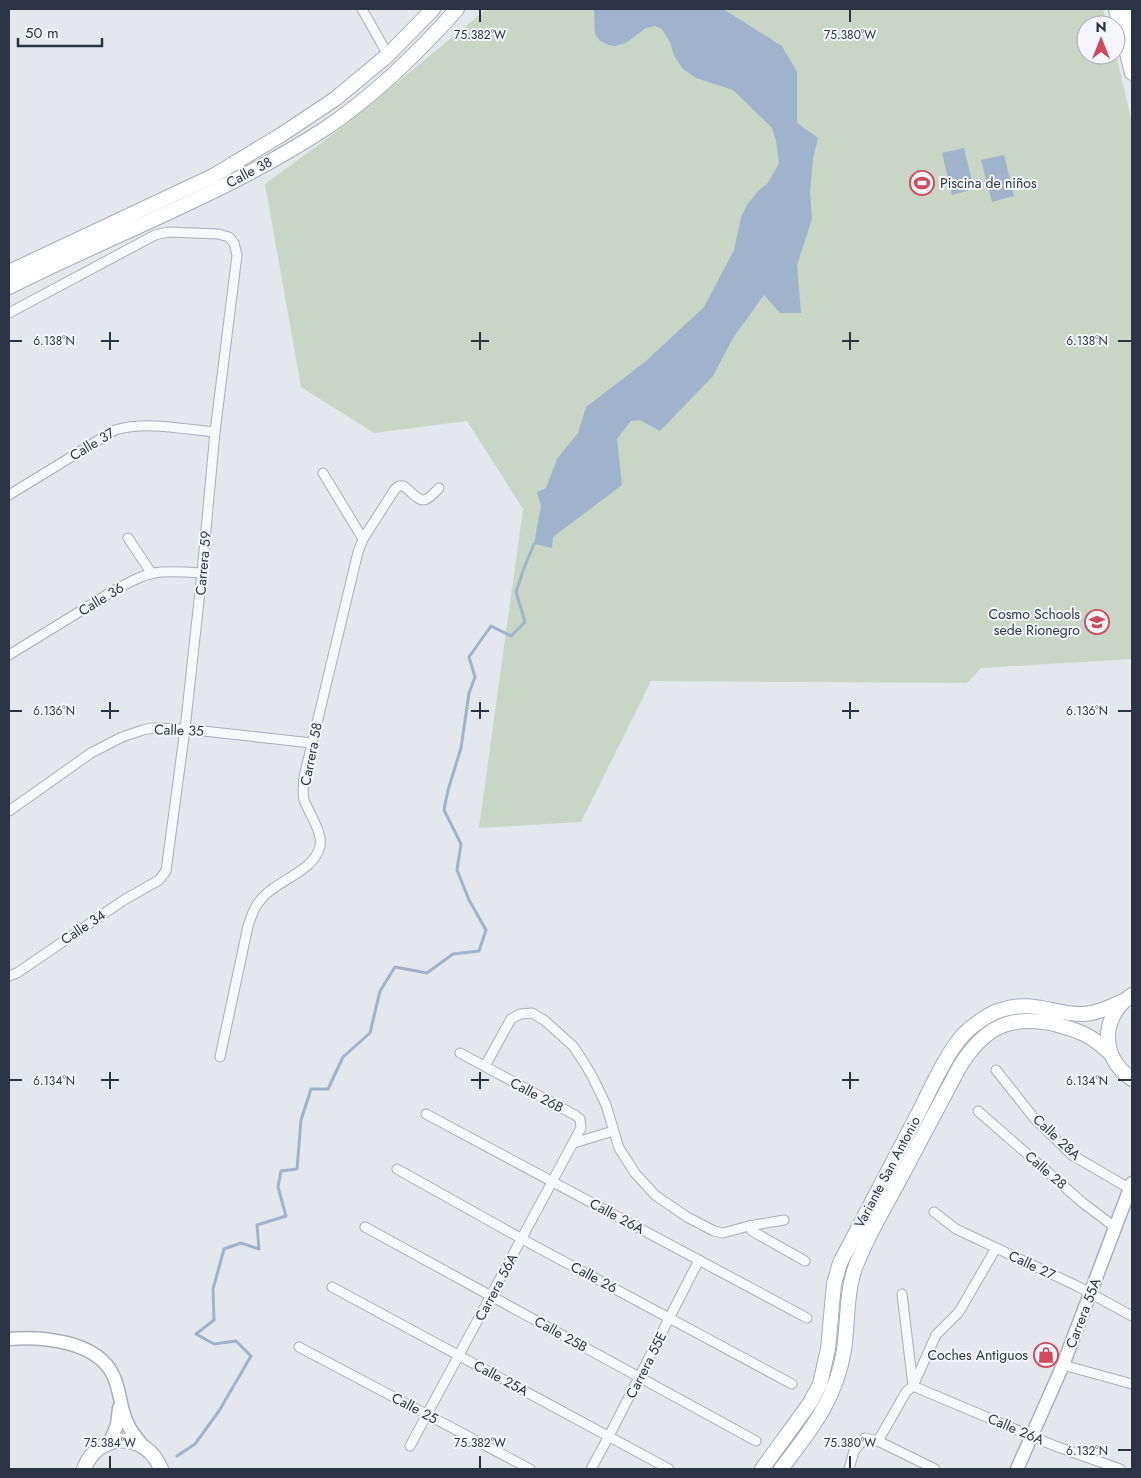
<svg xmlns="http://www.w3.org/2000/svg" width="1141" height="1478" viewBox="0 0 1141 1478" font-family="Jost,sans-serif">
  <rect width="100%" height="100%" fill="#e4e7ec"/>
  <polygon fill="#c9d6c5" points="487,9 1103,9 1107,25 1086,25 1086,55 1116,55 1132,123 1132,659 981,668 967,683 651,681 581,822 479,828 523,509 467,421 374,433 301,387 265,184 336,132"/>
  <g fill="#9fb4cc">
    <polygon points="594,9 723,9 782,46 797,72 797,123 818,138 813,159 810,192 812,219 797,265 801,313 780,313 764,295 733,338 713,376 660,431 640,420 631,421 617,439 622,485 553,537 552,548 534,544 541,506 537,492 546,488 557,459 578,433 586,407 646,361 704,307 734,250 741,217 747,205 758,191 768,183 779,163 776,140 772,128 733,90 696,78 683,69 674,56 670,42 662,29 655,26 646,28 626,43 615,46 609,45 600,41 595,34"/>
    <polygon points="964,148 974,189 952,195 942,153"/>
    <polygon points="1004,155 1014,196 992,202 981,160"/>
    <polygon points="918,168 920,173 926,175 929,188 928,193 922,194 917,191 914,178"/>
  </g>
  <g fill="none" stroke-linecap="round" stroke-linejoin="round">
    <polyline stroke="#9fb4cc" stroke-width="3" points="177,1456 195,1444 219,1411 251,1356 236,1341 214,1344 196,1334 214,1320 213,1289 224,1249 241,1243 259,1249 257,1225 286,1216 278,1187 281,1171 297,1169 301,1120 311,1089 328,1089 343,1057 370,1033 380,991 395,967 427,973 453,954 479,951 486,930 469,900 457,870 461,844 444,810 448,790 461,748 469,693 475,677 469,657 491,626 511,636 525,622 516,592 524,568 534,544"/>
    <defs>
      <g id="street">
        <polyline points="362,9 388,55"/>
        <polyline points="9,313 155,235 168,232 218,234 229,237 234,243 237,255 215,432 202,573 185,729 166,871 159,880 124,900 17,973 9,976"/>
        <path d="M 323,473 L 363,539 L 395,489 L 399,486 L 404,486 C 421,501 422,507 439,488"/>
        <path d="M 9,495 L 115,430 C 147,421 182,429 215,432"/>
        <polyline points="128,538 152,574"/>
        <path d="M 9,655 L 113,591 C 128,583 144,573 162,572 C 175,571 189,572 202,573"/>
        <polyline points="9,811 91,753 122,737 143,730 152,728 185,729 312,743"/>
        <path d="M 220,1057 L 248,926 C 252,914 255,905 264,896 C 279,880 315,870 320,846 C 323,833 309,813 304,800 C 302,793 304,784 304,777 L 358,552 L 363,539"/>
        <polyline points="485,1066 511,1019 520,1014 532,1013 544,1020 573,1046 583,1061 592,1076 606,1105 619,1148 635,1173 655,1195 687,1217 714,1231 723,1233 749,1226 784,1220"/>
        <polyline points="996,1070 1034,1118 1072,1155 1132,1190"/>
        <polyline points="978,1111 1083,1203 1116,1228"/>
        <polyline points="426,1114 807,1318"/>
        <polyline points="574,1143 613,1131"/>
        <polyline points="397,1169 522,1239 792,1384"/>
        <polyline points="934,1212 956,1229 1077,1286 1132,1316"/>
        <polyline points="749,1226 752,1231 805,1261"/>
        <polyline points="365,1227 756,1441"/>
        <polyline points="332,1287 669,1469"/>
        <polyline points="902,1294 913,1386 1055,1446 1120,1469"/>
        <polyline points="299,1347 530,1469"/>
        <polyline points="1063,1365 1132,1384"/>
        <polyline points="878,1441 906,1392 913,1386 936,1335 959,1312 996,1248"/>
        <polyline points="410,1446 581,1128 580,1119 575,1115 460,1053"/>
        <polyline points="591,1469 609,1436 699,1260"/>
        <polyline points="849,1469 854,1451 865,1438 878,1441 935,1469"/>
      </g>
      <g id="secondary">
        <path d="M 9,1339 C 42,1336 97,1341 113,1375 C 120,1389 120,1406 126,1420 C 129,1430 137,1438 143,1446"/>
        <polyline points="110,1442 117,1425 119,1408"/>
        <polyline points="1017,1469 1063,1365 1132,1183"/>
      </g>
      <g id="primary">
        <polyline points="1116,9 1132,73"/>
        <polyline points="1127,9 1132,34"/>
        <polyline points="9,272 213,176 281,135 335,99 388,55 433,9"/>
        <path d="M 9,287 C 114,234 227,193 326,128 C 375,95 418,53 457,9"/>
        <path d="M 1132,995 C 1100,1016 1100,1058 1132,1079"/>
        <path d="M 84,1469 C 98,1431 146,1431 161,1469"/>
        <path d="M 762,1469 L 810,1403 L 820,1384 L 828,1349 L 834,1284 L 840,1263 C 866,1213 892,1164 918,1114 C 930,1090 946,1054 963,1035 C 973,1025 988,1014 1001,1010 C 1033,999 1054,1015 1084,1014 C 1098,1013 1110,1007 1123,1001"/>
        <path d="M 781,1469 C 810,1431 836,1400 844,1350 C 848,1323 846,1294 855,1268 C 865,1241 880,1215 894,1190 C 916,1148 938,1107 960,1066 C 984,1028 1009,1014 1054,1024 C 1081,1031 1091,1035 1111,1054"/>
      </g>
    </defs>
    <use href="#street" stroke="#a9aeb7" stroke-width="11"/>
    <use href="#secondary" stroke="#a9aeb7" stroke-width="15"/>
    <use href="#primary" stroke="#a3abb8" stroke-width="16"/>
    <use href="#street" stroke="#f7f8fa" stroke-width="9"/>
    <use href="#secondary" stroke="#fff" stroke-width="12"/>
    <use href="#primary" stroke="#fff" stroke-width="14"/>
  </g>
  <path fill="none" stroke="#2b3445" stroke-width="2" d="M 480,10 L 480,22M 850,10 L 850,22M 110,332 L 110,350M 480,332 L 480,350M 850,332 L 850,350M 10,341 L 22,341M 101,341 L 119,341M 471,341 L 489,341M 842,341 L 859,341M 1118,341 L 1131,341M 110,702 L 110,719M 480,702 L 480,719M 850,702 L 850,719M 10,711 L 22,711M 101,711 L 119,711M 471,711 L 489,711M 842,711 L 859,711M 1118,711 L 1131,711M 110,1072 L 110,1089M 480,1072 L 480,1089M 850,1072 L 850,1089M 10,1080 L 22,1080M 101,1080 L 119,1080M 471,1080 L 489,1080M 842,1080 L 859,1080M 1118,1080 L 1131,1080M 1118,1450 L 1131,1450M 110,1456 L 110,1468M 480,1456 L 480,1468M 850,1456 L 850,1468"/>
  <defs>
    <symbol id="stadium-ring" viewBox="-11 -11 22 22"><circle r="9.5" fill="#f4f6f9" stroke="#d1495b" stroke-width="1.5"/><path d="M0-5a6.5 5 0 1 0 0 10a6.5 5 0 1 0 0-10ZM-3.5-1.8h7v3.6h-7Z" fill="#d1495b"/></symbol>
    <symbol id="university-ring" viewBox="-11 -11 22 22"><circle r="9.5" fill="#f4f6f9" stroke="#d1495b" stroke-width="1.5"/><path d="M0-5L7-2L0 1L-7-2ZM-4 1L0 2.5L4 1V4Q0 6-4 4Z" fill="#d1495b"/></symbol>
    <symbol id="shop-ring" viewBox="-11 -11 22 22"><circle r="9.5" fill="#f4f6f9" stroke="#d1495b" stroke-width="1.5"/><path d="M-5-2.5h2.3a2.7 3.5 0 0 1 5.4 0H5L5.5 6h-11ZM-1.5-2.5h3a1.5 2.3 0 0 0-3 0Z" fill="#d1495b"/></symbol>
  </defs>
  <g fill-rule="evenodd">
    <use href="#stadium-ring" x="908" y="169" width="28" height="28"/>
    <use href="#university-ring" x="1083" y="608" width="28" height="28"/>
    <use href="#shop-ring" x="1032" y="1341" width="28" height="28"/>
  </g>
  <g text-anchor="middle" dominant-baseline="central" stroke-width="4" stroke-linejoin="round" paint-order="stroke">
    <g font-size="14" fill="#2b3445" stroke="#f4f6f9">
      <text transform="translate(249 172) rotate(-28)">Calle 38</text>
      <text transform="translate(92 444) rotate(-31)">Calle 37</text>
      <text transform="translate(203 563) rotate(-85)">Carrera 59</text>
      <text transform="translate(101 599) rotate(-31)">Calle 36</text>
      <text transform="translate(179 730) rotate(2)">Calle 35</text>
      <text transform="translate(311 754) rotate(-79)">Carrera 58</text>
      <text transform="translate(83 927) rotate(-34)">Calle 34</text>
      <text transform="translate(537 1095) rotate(28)">Calle 26B</text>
      <text transform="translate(1057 1137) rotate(43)">Calle 28A</text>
      <text transform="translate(1046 1170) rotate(41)">Calle 28</text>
      <text transform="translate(887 1172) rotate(-62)">Variante San Antonio</text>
      <text transform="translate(617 1216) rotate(28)">Calle 26A</text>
      <text transform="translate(1032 1265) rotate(25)">Calle 27</text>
      <text transform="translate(594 1277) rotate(28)">Calle 26</text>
      <text transform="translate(496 1287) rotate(-62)">Carrera 56A</text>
      <text transform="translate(1083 1313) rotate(-69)">Carrera 55A</text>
      <text transform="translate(561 1334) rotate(29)">Calle 25B</text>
      <text transform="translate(646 1365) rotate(-63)">Carrera 55E</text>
      <text transform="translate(501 1378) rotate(28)">Calle 25A</text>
      <text transform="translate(415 1408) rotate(28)">Calle 25</text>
      <text transform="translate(1016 1429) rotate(23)">Calle 26A</text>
    </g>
    <g font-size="14" fill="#2b3445" stroke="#f4f6f9" text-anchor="end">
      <text x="940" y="183" text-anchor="start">Piscina de niños</text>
      <text x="1080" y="614">Cosmo Schools<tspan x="1080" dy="16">sede Rionegro</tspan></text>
      <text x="1028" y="1355">Coches Antiguos</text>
    </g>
  </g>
  <g font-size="12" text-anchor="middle" fill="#2b3445" stroke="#f4f6f9" stroke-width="4" stroke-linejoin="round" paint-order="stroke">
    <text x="480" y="39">75.382°W</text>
    <text x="850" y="39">75.380°W</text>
    <text x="54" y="345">6.138°N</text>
    <text x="1087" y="345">6.138°N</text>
    <text x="54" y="715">6.136°N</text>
    <text x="1087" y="715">6.136°N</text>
    <text x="54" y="1085">6.134°N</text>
    <text x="1087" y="1085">6.134°N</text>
    <text x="110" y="1447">75.384°W</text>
    <text x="480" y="1447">75.382°W</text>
    <text x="850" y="1447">75.380°W</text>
    <text x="1087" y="1455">6.132°N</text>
  </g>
  <rect width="1141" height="1478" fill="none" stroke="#2b3445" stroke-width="20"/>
  <g transform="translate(1101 40)"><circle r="24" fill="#f4f6f9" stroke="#a4a8b1"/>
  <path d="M0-4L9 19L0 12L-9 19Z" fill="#d1495b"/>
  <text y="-8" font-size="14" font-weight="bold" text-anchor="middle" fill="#2b3445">N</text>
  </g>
  <path d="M18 38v8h84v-8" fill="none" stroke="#2b3445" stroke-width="2.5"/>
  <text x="25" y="38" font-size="15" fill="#2b3445" stroke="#f4f6f9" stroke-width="4" paint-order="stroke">50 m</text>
</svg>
